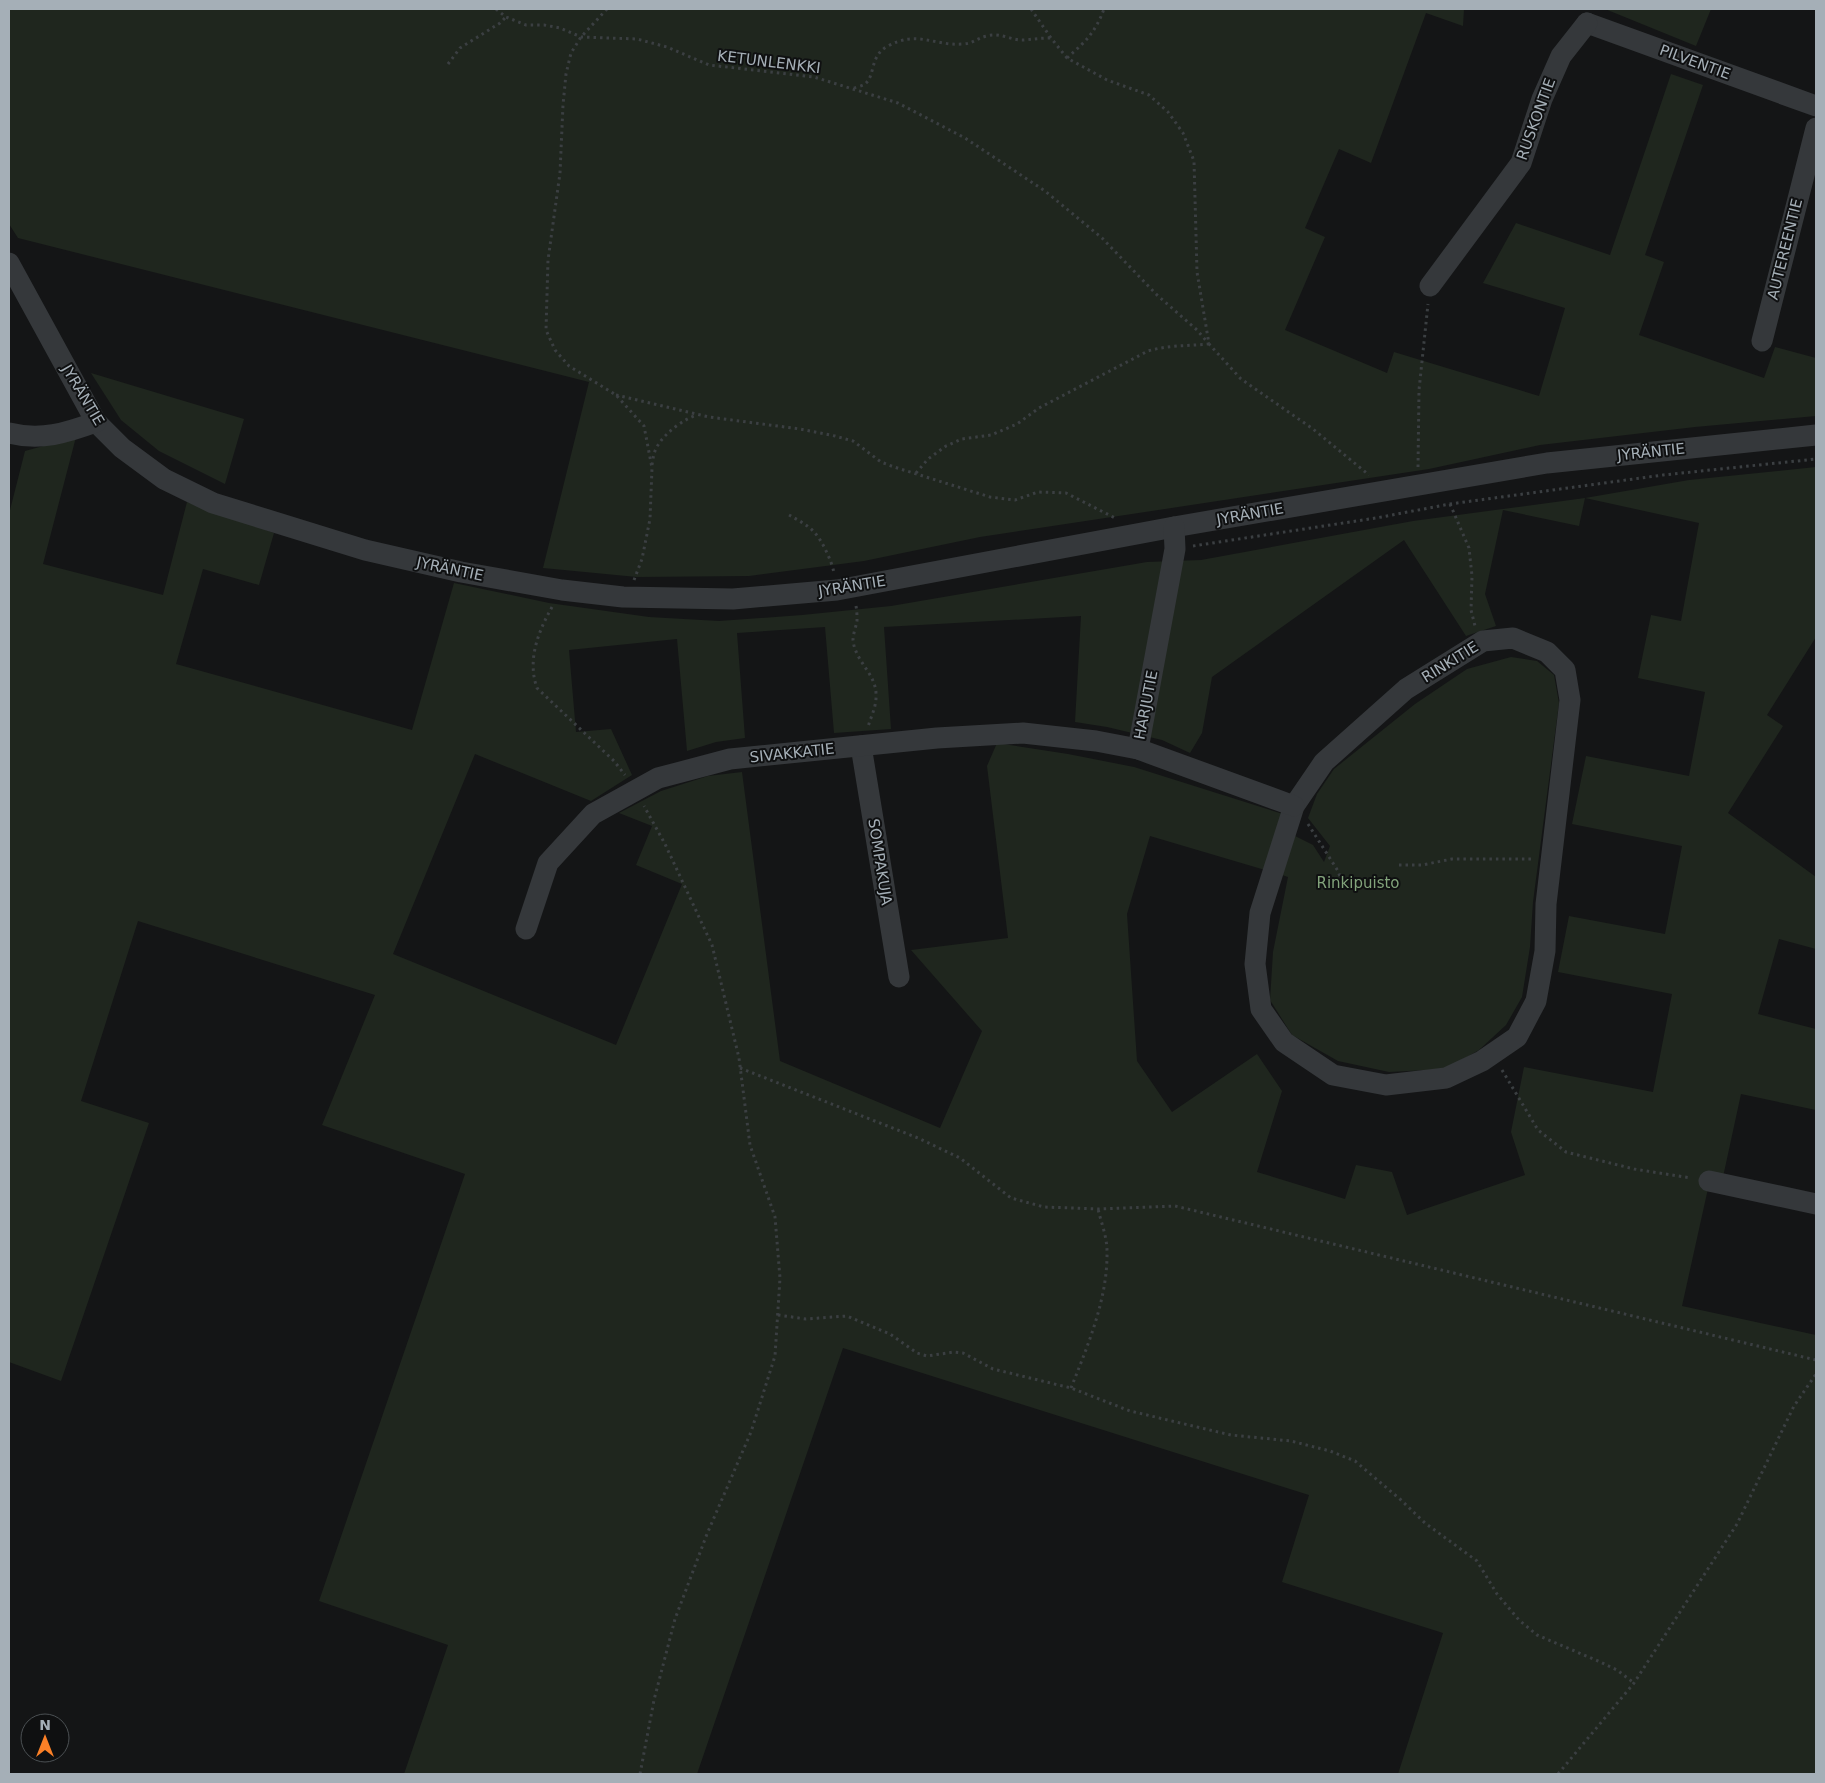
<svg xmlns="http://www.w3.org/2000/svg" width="1825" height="1783" viewBox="0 0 1825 1783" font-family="'DejaVu Sans',sans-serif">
  <rect width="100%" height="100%" fill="#141516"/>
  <g fill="#1f261e" fill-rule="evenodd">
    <polygon points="9,9 1464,9 1463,26 1426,13 1371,163 1339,149 1305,228 1325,237 1285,330 1387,373 1394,352 1539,396 1565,308 1483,283 1516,223 1610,255 1671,74 1703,85 1645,255 1664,262 1639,335 1764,378 1775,347 1816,358 1816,416 1695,427 1540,445 1429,469 980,537 864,561 749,576 637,577 543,568 589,382 18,238 9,224"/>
    <polygon points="1605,9 1711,9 1696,46"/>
    <polygon points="91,373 244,419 225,484 159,451 121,420"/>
    <path d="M 76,437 L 43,564 L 163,595 L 187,502 L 274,533 L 259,585 L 203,569 L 176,664 L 412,730 L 454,583 L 549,603 L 649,617 L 719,621 L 802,615 L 891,606 L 1147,562 L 1201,560 L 1413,521 L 1585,498 L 1689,480 L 1816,467 L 1816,637 L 1767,715 L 1783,726 L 1728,813 L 1816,877 L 1816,949 L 1779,939 L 1758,1014 L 1816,1029 L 1816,1110 L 1741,1094 L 1723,1177 L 1711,1175 L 1682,1306 L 1816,1335 L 1816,1774 L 1398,1774 L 1443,1633 L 1282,1582 L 1309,1495 L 843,1348 L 697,1774 L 404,1774 L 448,1645 L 319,1601 L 465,1174 L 322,1125 L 375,995 L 138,921 L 81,1101 L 149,1123 L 61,1381 L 9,1362 L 9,514 L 25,451 ZM 1585,498 L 1699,523 L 1681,621 L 1651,615 L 1638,678 L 1705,692 L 1689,776 L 1586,756 L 1572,824 L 1682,846 L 1665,934 L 1569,916 L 1558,972 L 1672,994 L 1653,1092 L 1524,1067 L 1511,1132 L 1525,1175 L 1407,1215 L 1392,1172 L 1356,1165 L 1345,1199 L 1257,1172 L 1282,1091 L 1257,1054 L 1172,1112 L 1137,1061 L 1127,914 L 1150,836 L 1265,870 L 1283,814 L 1134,767 L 1068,754 L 997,743 L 987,766 L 1008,938 L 911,950 L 982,1031 L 940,1128 L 780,1061 L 742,772 L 708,776 L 661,791 L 619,813 L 652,826 L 636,865 L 682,884 L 616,1045 L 393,954 L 475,754 L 591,801 L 632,775 L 611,729 L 576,732 L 569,650 L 677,639 L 687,751 L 716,742 L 745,738 L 737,633 L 825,627 L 834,733 L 891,729 L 884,627 L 1081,616 L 1075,722 L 1107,727 L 1162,740 L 1190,753 L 1202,733 L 1212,677 L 1404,540 L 1466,636 L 1496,626 L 1485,594 L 1503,510 L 1579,526 Z"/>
    <polygon points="1511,657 1537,661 1554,675 1559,703 1533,902 1530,947 1522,997 1506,1025 1479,1050 1446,1069 1389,1072 1338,1061 1292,1035 1270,1000 1273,952 1288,877 1282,875 1295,836 1313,845 1324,862 1330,846 1308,818 1317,794 1334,769 1415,704 1467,669"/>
  </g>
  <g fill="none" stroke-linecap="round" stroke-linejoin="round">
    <g stroke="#3b3f42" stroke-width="3" stroke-dasharray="2.5 4" stroke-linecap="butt">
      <polyline points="496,9 506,17 526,25 544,25 560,28 581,37 637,39 667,47 709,65 814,77 898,103 965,138 1045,191 1102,238 1157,295 1197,330 1209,344"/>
      <polyline points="607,9 581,37 571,53 566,74 563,105 560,173 548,260 546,330 555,350 569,366 616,395 644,426 652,468 650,519 642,559 634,580"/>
      <polyline points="1031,9 1051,38 1067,58 1107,80 1149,95 1168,112 1183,133 1194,161 1197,272 1209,344 1241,379 1313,429 1369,475"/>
      <path d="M 1067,58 C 1086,41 1095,33 1104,9"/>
      <polyline points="448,64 460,48 500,23 506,17"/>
      <path d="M 854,88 C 857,87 862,86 865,84 C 876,75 869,56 888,46 C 917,30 934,46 962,44 C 973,44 977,38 987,36 C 1000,32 1012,41 1025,40 C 1034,39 1042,38 1051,38"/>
      <polyline points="616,395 709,417 800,429 835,436 853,441 881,462 894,467 990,497 1015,500 1038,492 1066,493 1115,518"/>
      <path d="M 652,465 C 653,458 654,451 658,445 C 666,432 684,419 697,415"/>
      <polyline points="1418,467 1419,390 1428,304"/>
      <path d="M 916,473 L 928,459 L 946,446 L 962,439 L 991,435 L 1017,424 L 1039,408 L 1148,351 C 1168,345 1188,346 1208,344"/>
      <polyline points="1450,504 1469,548 1472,576 1471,610 1475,626"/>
      <path d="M 789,515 C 798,520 808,525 815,533 C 823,542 832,562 834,573"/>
      <polyline points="1193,546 1376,518 1450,504 1663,475 1816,459"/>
      <path d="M 856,606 C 857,611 857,616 857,621 C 856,627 853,634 853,640 C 855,661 875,673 876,693 C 877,706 871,716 868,727"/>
      <path d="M 552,607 C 538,632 527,660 537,688 L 614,761 L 625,775"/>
      <polyline points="1308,824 1338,871 1343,885"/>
      <polyline points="1399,865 1422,865 1452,859 1534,859"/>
      <polyline points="740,1068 918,1138 960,1158 1011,1198 1044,1207 1098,1209 1175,1206 1816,1360"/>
      <polyline points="1502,1070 1538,1130 1566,1152 1634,1169 1691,1178"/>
      <polyline points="778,1315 806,1319 847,1316 890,1334 917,1353 927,1356 954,1352 963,1353 993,1369 1071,1388 1130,1411 1231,1435 1291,1441 1330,1451 1355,1461 1401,1500 1425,1523 1477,1561 1497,1594 1519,1620 1537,1635 1598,1661 1617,1670 1634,1683"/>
      <path d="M 1071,1388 C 1088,1345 1108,1298 1107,1251 C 1107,1237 1101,1222 1098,1209"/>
      <polyline points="640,1774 654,1700 675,1619 707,1534 751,1432 775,1356 780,1278 775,1217 750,1145 739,1058 712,945 665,844 644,806"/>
      <polyline points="1558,1774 1634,1683 1737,1524 1794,1406 1816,1374"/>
    </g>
    <g stroke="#35383b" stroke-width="21">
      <polyline points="1587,23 1816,106"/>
      <polyline points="9,263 96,422 122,448 164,479 213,503 365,550 461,572 562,590 623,597 733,599 837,590 1174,527 1547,463 1816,435"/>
      <polyline points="1430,286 1521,163 1542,99 1561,56 1587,23"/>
      <polyline points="1762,341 1816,128"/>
      <path d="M 9,433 C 41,441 66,433 96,422"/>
      <polygon points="1513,638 1547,652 1565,670 1570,700 1546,904 1545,951 1536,1001 1517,1037 1482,1061 1446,1078 1386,1085 1333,1075 1284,1042 1261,1009 1255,964 1260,913 1294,806 1324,762 1406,689 1483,641"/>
      <polyline points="861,746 899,977"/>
      <polyline points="1138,749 1175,549 1174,527"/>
      <polyline points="526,929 548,863 593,814 658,778 730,759 937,738 1023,733 1096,741 1138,749 1294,806"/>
      <polyline points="1709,1181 1816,1204"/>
    </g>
  </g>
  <g text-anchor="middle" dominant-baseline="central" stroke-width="4" stroke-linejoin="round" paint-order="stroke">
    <g font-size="15" fill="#a5afb7" stroke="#0f1011">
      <text transform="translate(769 62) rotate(7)">KETUNLENKKI</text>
      <text transform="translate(1695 62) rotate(20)">PILVENTIE</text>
      <text transform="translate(1536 119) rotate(-70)">RUSKONTIE</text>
      <text transform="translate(1785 249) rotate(-76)">AUTEREENTIE</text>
      <text transform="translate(83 395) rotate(59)">JYRÄNTIE</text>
      <text transform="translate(1651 452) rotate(-6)">JYRÄNTIE</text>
      <text transform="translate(1250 514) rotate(-10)">JYRÄNTIE</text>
      <text transform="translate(450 569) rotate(12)">JYRÄNTIE</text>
      <text transform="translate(852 586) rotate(-9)">JYRÄNTIE</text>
      <text transform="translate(1450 662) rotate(-32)">RINKITIE</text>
      <text transform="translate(1146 705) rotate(-79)">HARJUTIE</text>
      <text transform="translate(792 753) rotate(-6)">SIVAKKATIE</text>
      <text transform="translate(880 862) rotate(81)">SOMPAKUJA</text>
    </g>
    <g font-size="15" fill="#82a37b" stroke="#0f1011">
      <text x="1358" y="883">Rinkipuisto</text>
    </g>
  </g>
  <rect width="1825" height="1783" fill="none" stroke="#a5afb7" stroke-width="20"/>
  <g transform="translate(45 1738)"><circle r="24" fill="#0f1011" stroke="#4b5053"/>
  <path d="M0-4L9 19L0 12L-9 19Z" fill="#fb8027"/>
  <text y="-8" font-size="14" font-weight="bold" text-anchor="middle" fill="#a5afb7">N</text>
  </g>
</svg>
